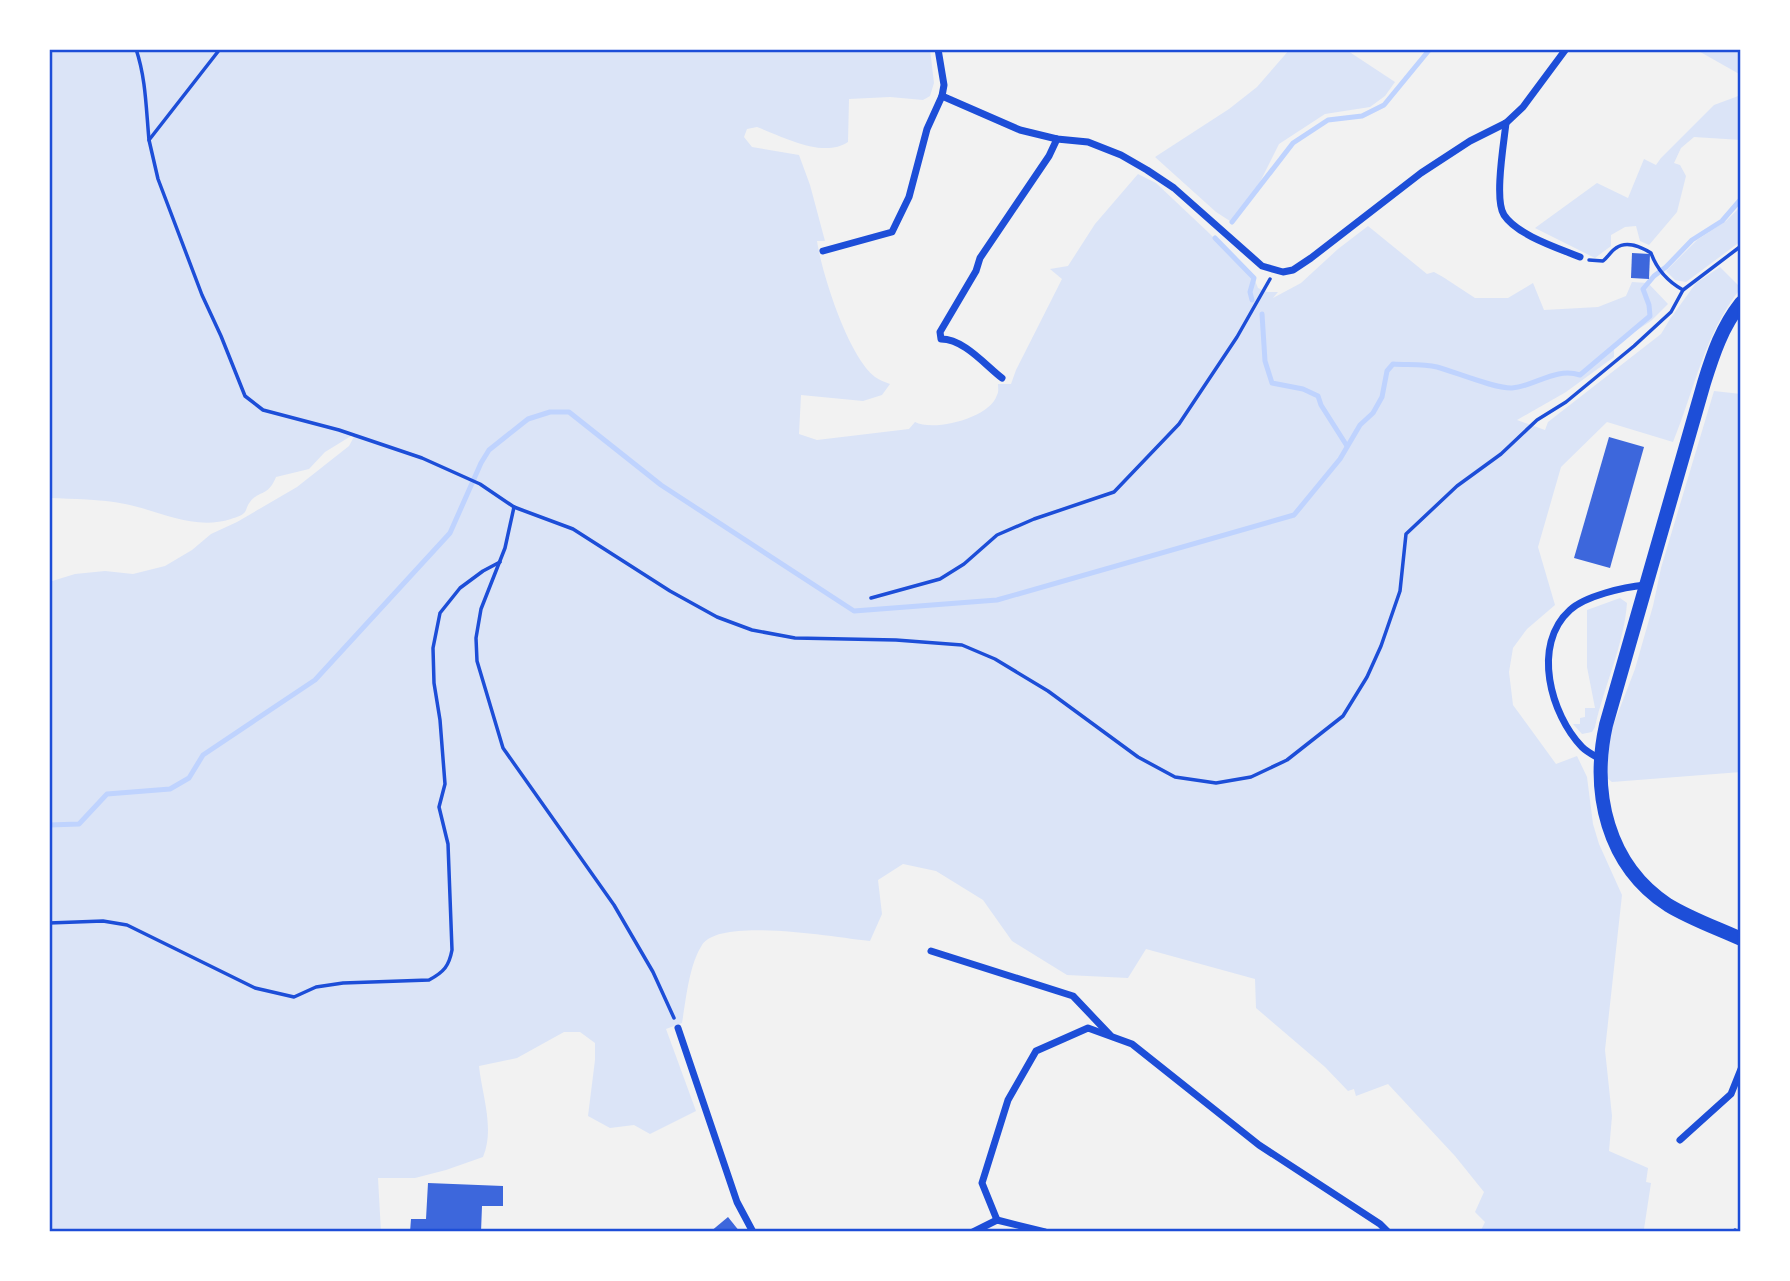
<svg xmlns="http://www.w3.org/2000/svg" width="1790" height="1281" viewBox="0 0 1790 1281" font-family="Poppins,sans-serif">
  <rect width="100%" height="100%" fill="#f2f2f2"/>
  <g fill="#dbe4f7">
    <path d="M 49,49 L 930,49 L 934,83 L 930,96 L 923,100 L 890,97 L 849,99 L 848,142 C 823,159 782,136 757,127 L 747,129 L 744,137 L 752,147 L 799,155 L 810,185 L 825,241 L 817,241 C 822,274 848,356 875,377 C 879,380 885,382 890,384 L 882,395 L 863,401 L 801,395 L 799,434 L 817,440 L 909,429 L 915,422 C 934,432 990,418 997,395 C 999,391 998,387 998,384 L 1011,384 L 1016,370 L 1062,279 L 1050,269 L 1068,266 L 1095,224 L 1138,174 L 1156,183 L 1209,233 L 1254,278 L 1258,288 L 1267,292 L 1278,292 L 1273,298 L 1301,283 L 1338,249 L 1368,226 L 1427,274 L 1434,272 L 1443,277 L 1475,298 L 1508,298 L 1533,283 L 1544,310 L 1598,307 L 1626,296 L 1632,282 L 1648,283 L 1668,304 L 1651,321 L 1614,345 L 1614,357 L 1566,392 L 1517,420 L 1545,430 L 1548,422 L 1661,334 L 1670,319 L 1696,283 L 1720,267 L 1741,288 C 1704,334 1695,389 1673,442 L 1607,422 L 1561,467 L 1538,547 L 1555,605 L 1527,629 L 1513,648 L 1509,672 L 1513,705 L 1556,764 L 1577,756 L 1587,777 L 1593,824 L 1599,844 L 1622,895 L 1605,1050 L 1612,1116 L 1609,1151 L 1648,1168 L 1646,1182 L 1651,1183 L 1644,1229 L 1639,1232 L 1480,1232 L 1485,1222 L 1475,1212 L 1484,1192 L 1455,1156 L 1388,1084 L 1356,1096 L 1354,1089 L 1348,1091 L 1325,1067 L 1256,1008 L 1255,979 L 1146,949 L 1128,978 L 1067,975 L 1012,941 L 983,900 L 936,871 L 903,864 L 878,880 L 882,914 L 870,941 C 838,938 720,916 702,945 C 689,965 686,1000 682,1023 L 666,1029 L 696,1111 L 650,1134 L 634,1125 L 610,1128 L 588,1116 L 595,1060 L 595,1043 L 580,1032 L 564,1032 L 517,1058 L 479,1066 C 482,1095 495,1129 483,1157 L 446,1170 L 415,1178 L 378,1178 L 381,1232 L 49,1232 L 49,582 L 75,574 L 105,571 L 133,574 L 165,566 L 192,550 L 211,534 L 237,522 L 297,487 L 349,446 L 356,433 L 325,452 L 309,469 L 276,477 C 268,497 259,490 250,502 C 247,505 247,509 245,512 C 242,516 236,517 231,519 C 194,531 161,511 125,504 C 100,499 74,499 49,498 Z"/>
    <polygon points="1290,49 1345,49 1395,82 1385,96 1370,107 1325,114 1279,144 1260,182 1243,207 1230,221 1216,212 1155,157 1229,109 1257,87"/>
    <polygon points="1695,49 1741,49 1741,75"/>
    <polygon points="1741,95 1741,140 1694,137 1681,148 1674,163 1680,165 1686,176 1677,212 1649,245 1640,241 1636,226 1625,227 1611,235 1611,246 1595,258 1535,228 1597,183 1628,198 1644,159 1656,165 1661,158 1714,105"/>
    <polygon points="1741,206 1741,241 1686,282 1675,280 1666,271 1697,240 1726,221"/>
    <polygon points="1714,391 1741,394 1741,772 1612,782 1607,778 1608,739 1635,669 1653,606 1661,568"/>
    <path d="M 1620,598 L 1627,603 C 1624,645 1604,686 1595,727 L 1592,732 L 1582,734 L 1573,724 L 1580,724 L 1580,718 L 1585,717 L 1585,708 L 1595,708 L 1587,667 L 1587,610 Z"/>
  </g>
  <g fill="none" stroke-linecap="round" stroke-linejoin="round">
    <g stroke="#bfd3fe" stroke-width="5">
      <polyline points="1232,222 1293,143 1328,120 1362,116 1384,105 1430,49"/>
      <polyline points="1215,238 1254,278 1250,292 1252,300"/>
      <polyline points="1262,314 1265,361 1272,383 1303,389 1318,396 1321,405 1347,446"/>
      <path d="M 49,825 L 79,824 L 107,794 L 170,789 L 189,778 L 203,755 L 315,680 L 450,533 L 481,463 L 489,450 L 528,419 L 550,412 L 569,412 L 661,485 L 854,611 L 997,600 L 1294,515 L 1340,459 L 1360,425 L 1373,413 L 1382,397 L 1387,371 L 1393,364 C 1408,365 1423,364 1437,367 C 1455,372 1496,389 1512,388 C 1536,386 1555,367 1580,375 L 1650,316 L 1649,305 L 1643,289 L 1654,276 L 1666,267 L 1692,240 L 1722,221 L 1741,199"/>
    </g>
  </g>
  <g fill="#3d67dc">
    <polygon points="1632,253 1650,254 1649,279 1631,278"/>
    <polygon points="1609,437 1644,447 1610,568 1574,558"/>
    <polygon points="428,1183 503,1186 503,1206 482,1206 481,1232 410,1232 411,1219 426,1219"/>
    <polygon points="728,1217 740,1232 710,1232"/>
  </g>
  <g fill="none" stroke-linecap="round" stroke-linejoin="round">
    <g stroke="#1d4ed8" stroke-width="3.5">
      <path d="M 136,49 C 146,79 146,108 149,140"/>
      <polyline points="220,49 149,140 158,179 202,295 221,336 245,396 263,410 339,430 422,458 480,484 514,507 573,529 670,591 717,617 752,630 795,638 896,640 962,645 995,659 1048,691 1138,757 1175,777 1216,783 1251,777 1287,760 1343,716 1367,677 1381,646 1400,591 1406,534 1457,486 1501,454 1537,420 1566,402 1634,346 1671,312 1683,290 1741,246"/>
      <path d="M 1589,260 L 1603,261 C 1608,257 1611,251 1616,248 C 1627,240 1641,247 1651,253 C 1657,270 1667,281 1683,290"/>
      <polyline points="514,507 505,548 481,609 476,638 477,661 503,748 614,905 653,972 674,1018"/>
      <polyline points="871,598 940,579 964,564 997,535 1034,519 1114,492 1179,424 1237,337 1270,279"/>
      <path d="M 49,923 L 103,921 L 127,925 L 255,988 L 294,997 L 316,987 L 343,983 L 429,980 C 444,972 449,966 452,950 L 448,844 L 439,807 L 445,784 L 440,720 L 434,683 L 433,648 L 440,613 L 460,588 L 483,571 L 500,562"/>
    </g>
    <polyline stroke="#1d4ed8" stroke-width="5" points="1734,1232 1735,1231"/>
    <g stroke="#1d4ed8" stroke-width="7">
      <polyline points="942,96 1020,130 1057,139 1088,142 1121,155 1147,170 1174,188 1262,266 1283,272 1293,270 1311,258 1421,173 1470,141 1506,123 1523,107 1566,49"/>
      <path d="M 1506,123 C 1504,142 1494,200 1504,215 C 1517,235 1558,248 1580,257"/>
      <polyline points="823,251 892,232 909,197 927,129 942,96 944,85 938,49"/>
      <path d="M 1002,378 C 985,365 964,339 941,339 L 940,332 L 976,271 L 980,258 L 1049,156 L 1057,139"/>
      <path d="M 1600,759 C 1595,756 1587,752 1582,747 C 1551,715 1531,645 1570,610 C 1585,596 1624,587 1645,585"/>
      <polyline points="931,951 1073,996 1110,1035"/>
      <polyline points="678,1028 737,1202 753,1232"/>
      <polyline points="1680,1140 1731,1094 1741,1069"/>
      <polyline points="997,1220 982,1183 1008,1100 1036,1051 1088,1028 1132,1044 1259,1145 1380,1224 1388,1232"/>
      <polyline points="973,1232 997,1220 1045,1232"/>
    </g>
    <path stroke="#1d4ed8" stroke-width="14" d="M 1741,303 C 1722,327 1713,354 1704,383 L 1606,725 C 1591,792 1607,865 1668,905 C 1691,919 1717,928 1741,939"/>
  </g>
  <rect width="1790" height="1281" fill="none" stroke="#ffffff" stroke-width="102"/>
  <rect x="51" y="51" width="1688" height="1179" fill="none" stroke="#1d4ed8" stroke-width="2.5"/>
</svg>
